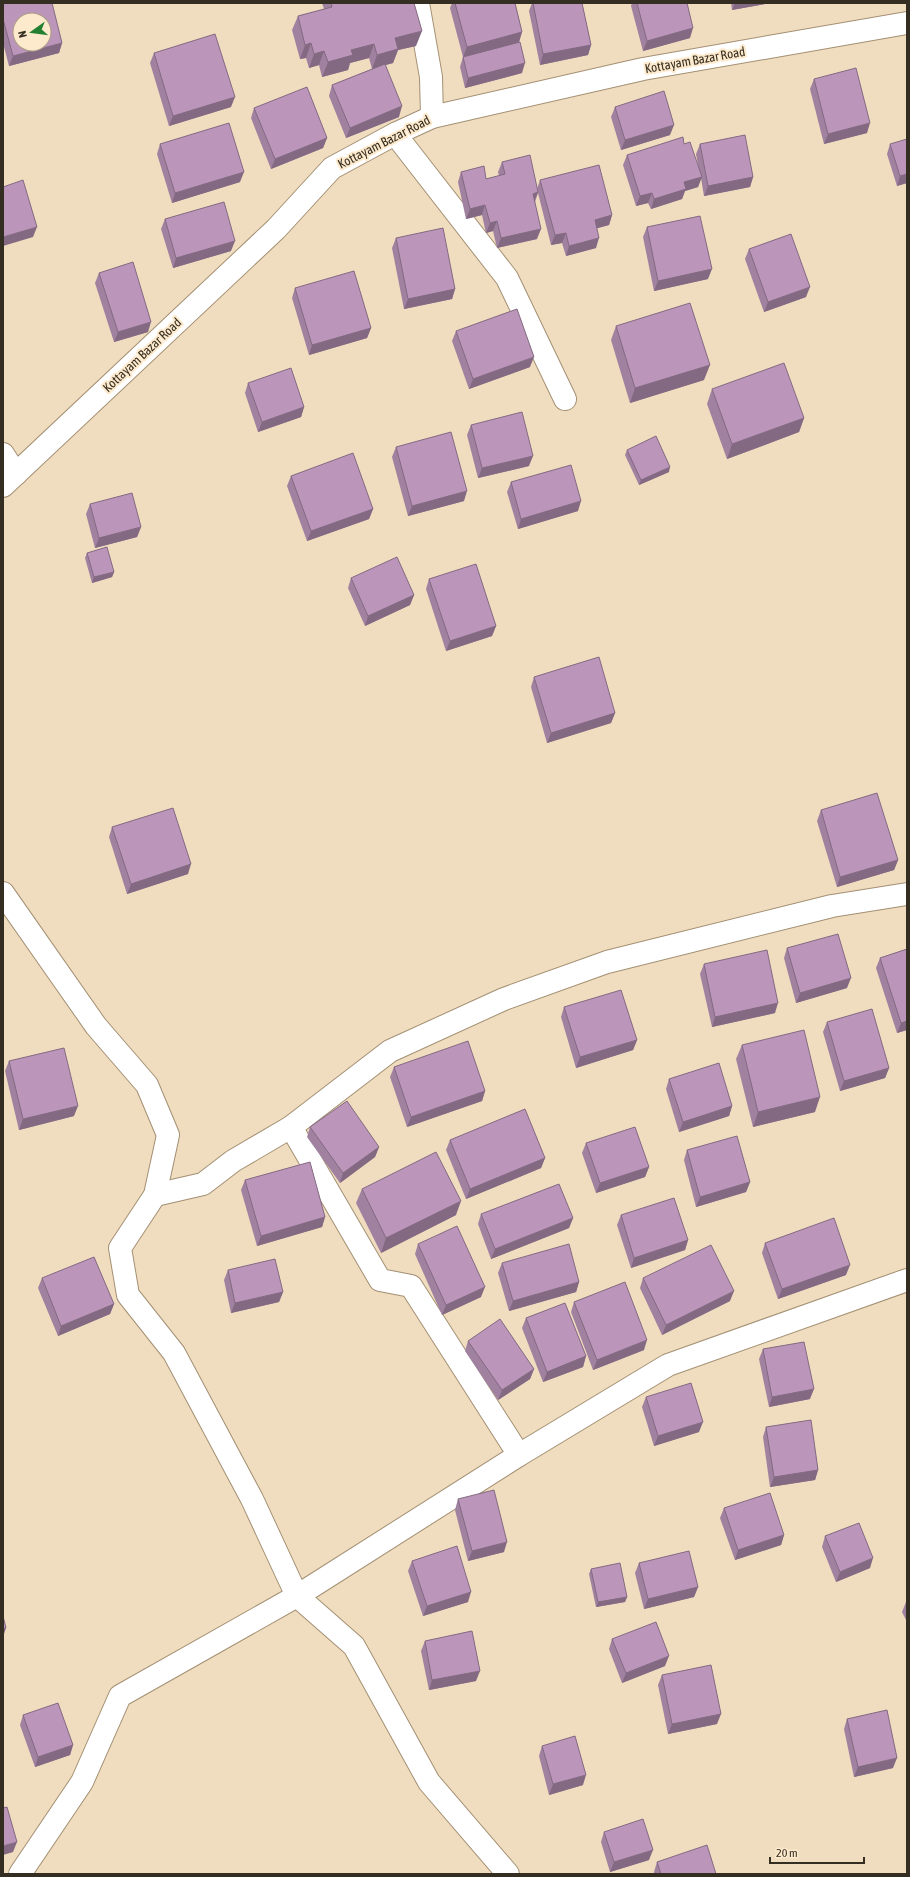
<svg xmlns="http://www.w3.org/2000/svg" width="910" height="1877" viewBox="0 0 910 1877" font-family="'Asap Condensed',sans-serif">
  <rect width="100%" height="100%" fill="#f0dcbe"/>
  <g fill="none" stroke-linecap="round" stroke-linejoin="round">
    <defs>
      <g id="minor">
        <polyline points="418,3 431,77 432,117"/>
        <polyline points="395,134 507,278 565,399"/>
        <polyline points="3,454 16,474"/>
        <polyline points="3,893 96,1026 147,1085 168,1135 155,1195 120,1248 128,1295 174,1353 252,1499 297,1596 354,1646 429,1782 508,1874"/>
        <polyline points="291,1127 380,1280 411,1286 519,1455"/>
        <polyline points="155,1195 203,1184 233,1161 291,1127 390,1051 504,999 607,962 832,906 907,894"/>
        <polyline points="20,1874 82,1782 120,1696 297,1596 519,1455 668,1365 907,1280"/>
      </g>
      <polyline id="major" points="3,486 276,229 332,168 395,134 432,117 643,69 907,23"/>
    </defs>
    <use href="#minor" stroke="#a39074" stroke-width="24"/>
    <use href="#major" stroke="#a39074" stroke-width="24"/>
    <use href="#minor" stroke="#fff" stroke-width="22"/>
    <use href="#major" stroke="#fff" stroke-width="22"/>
  </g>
  <g fill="#a181a0">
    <polygon points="3,3 62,43 59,53 9,66 3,43"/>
    <polygon points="322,3 414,3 416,46 398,50 393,63 385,65 399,117 346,138 329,96 332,85 372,69 369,58 350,63 348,70 322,77 319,65 309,68 306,58 300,59 292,30 298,16 324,9"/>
    <polygon points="452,3 515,3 522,32 519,42 522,73 465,88 460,67 463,57 500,47 463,57 450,8"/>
    <polygon points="532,3 582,3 591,45 588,55 540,65 529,11"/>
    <polygon points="632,3 687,3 690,38 643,51 631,6"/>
    <polygon points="731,3 771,3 732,10"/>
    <polygon points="154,53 231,107 169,126 150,63"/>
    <polygon points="814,79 867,133 824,144 810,89"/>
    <polygon points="615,107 670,135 621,150 611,117"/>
    <polygon points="254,108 327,138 323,148 271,169 251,118"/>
    <polygon points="160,144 240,182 172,203 157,154"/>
    <polygon points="684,144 699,170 696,154 700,144 753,177 750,187 704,196 701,178 698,187 685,191 682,199 651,209 648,203 636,206 623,165 627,155"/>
    <polygon points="890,144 907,183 897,186 887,154"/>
    <polygon points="502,162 537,189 540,180 612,215 609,225 597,228 596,248 566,256 562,243 551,245 538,193 535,202 537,239 497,248 493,231 486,233 482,215 466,219 458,182 461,172 486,179 499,176 498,172"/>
    <polygon points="165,219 231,251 173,268 161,229"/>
    <polygon points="647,227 708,279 654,291 643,237"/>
    <polygon points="396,238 455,289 452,299 404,309 392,248"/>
    <polygon points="749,249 806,297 764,312 745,259"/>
    <polygon points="99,273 148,332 114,342 95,283"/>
    <polygon points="295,288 371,328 367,338 309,355 292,298"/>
    <polygon points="616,326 704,380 630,403 611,340"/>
    <polygon points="456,331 530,367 469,389 452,341"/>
    <polygon points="248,383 304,407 301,417 258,432 245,393"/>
    <polygon points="712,389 804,418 799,432 727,459 707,404"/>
    <polygon points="471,425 529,466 478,478 467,435"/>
    <polygon points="396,447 464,501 408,516 392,457"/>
    <polygon points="627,450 669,472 639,485 625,455"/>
    <polygon points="291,476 373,509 369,519 307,541 287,486"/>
    <polygon points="511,482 578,511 518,529 507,492"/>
    <polygon points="90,504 141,527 137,537 95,548 86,514"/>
    <polygon points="87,553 114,572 112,577 92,583 85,558"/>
    <polygon points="351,578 414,595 410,605 365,626 348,588"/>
    <polygon points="429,579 496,626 492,636 446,651 426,589"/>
    <polygon points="534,677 615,713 611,723 547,743 531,687"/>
    <polygon points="821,810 898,860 894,870 837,887 817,821"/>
    <polygon points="112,827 188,874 127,894 109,837"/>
    <polygon points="787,948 847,988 796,1003 784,958"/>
    <polygon points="907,949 907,1030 897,1033 876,968 880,958"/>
    <polygon points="704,964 775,1013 712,1027 700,974"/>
    <polygon points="564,1007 637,1040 633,1050 576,1068 561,1017"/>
    <polygon points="827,1022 889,1068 885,1078 840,1091 823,1032"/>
    <polygon points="742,1045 815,1112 753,1127 736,1059"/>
    <polygon points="9,1061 74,1116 19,1130 5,1071"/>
    <polygon points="394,1067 485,1091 482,1101 407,1127 390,1077"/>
    <polygon points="669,1079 732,1106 729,1116 679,1132 666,1089"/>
    <polygon points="310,1127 379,1147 375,1157 340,1183 307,1137"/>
    <polygon points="450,1140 545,1158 541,1168 466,1199 446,1150"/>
    <polygon points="586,1143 649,1167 645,1177 596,1193 582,1153"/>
    <polygon points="687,1150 750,1182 746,1192 696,1207 684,1160"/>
    <polygon points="245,1180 325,1217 322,1227 257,1246 241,1190"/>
    <polygon points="362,1189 456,1215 381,1253 356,1203"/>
    <polygon points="481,1214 573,1218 569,1228 491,1259 478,1224"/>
    <polygon points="621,1215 688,1240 685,1250 631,1268 617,1225"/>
    <polygon points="765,1243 846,1275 778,1299 762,1253"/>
    <polygon points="418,1244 481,1297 442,1315 415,1254"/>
    <polygon points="502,1263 579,1282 576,1292 509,1311 498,1273"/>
    <polygon points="228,1270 283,1292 279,1302 231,1313 224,1280"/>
    <polygon points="42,1278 114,1304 110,1314 58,1336 38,1288"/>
    <polygon points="643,1278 730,1301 662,1335 640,1288"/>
    <polygon points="574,1302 644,1350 593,1370 571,1312"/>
    <polygon points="526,1318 586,1356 583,1367 543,1382 522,1328"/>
    <polygon points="468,1341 534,1369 530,1379 498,1400 465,1351"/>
    <polygon points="763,1349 810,1399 769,1407 759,1359"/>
    <polygon points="646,1397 699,1432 654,1446 642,1407"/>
    <polygon points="766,1427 818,1470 815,1480 770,1487 763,1437"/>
    <polygon points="458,1499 504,1552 468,1561 455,1510"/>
    <polygon points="724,1508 784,1535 781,1545 735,1560 720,1518"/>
    <polygon points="825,1536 870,1568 836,1582 822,1547"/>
    <polygon points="412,1561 468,1602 423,1616 408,1571"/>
    <polygon points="639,1563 698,1587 694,1597 644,1609 635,1573"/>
    <polygon points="591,1569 627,1597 625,1602 596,1607 589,1574"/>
    <polygon points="907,1601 907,1622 902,1612 906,1602"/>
    <polygon points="612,1639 665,1666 622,1683 609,1649"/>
    <polygon points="425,1641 476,1681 429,1690 421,1651"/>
    <polygon points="662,1675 717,1724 668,1734 658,1685"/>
    <polygon points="23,1715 73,1745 70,1755 35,1767 20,1725"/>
    <polygon points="847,1719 893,1768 854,1777 844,1729"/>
    <polygon points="542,1746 583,1785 549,1795 539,1756"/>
    <polygon points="604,1832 649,1860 610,1872 601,1842"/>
    <polygon points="657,1862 716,1874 654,1874 654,1872"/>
  </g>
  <g fill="#836982">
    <polygon points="735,3 771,3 732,10"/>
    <polygon points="693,28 690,38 643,51 647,41"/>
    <polygon points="422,31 416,46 398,50 393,63 372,69 377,55 395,38"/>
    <polygon points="522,32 519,42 463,57 467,47"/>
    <polygon points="62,43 59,53 9,66 13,56"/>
    <polygon points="311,43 306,58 300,59 305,45"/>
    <polygon points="374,44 369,58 350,63 348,70 322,77 328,62 351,50"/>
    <polygon points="591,45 588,55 540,65 543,54"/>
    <polygon points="324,51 319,65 309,68 314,54"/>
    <polygon points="525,63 522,73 465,88 468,78"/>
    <polygon points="235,97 231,107 169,126 173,116"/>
    <polygon points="402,106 399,117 346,138 350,128"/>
    <polygon points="870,123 867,133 824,144 828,134"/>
    <polygon points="674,125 670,135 621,150 625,140"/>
    <polygon points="327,138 323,148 271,169 275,159"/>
    <polygon points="244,172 240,182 172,203 175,193"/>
    <polygon points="907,174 907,183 897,186 900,176"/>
    <polygon points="702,177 698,187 685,191 682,199 651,209 654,199 684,182"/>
    <polygon points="753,177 750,187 704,196 708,186"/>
    <polygon points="538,192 534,202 533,194"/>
    <polygon points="652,193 648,203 636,206 640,196"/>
    <polygon points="485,205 482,215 466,219 470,209"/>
    <polygon points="612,215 609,225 591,230 595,220"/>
    <polygon points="497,221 493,231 486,233 490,223"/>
    <polygon points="37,227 33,237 3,246 3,237"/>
    <polygon points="541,229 537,239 497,248 501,238"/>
    <polygon points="566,233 562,243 551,245 555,235"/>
    <polygon points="599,238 596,248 566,256 569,246"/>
    <polygon points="235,241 231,251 173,268 176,258"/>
    <polygon points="712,269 708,279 654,291 658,281"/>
    <polygon points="810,287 806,297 764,312 768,302"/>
    <polygon points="455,289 452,299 404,309 408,299"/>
    <polygon points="151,322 148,332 114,342 118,332"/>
    <polygon points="371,328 367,338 309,355 312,345"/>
    <polygon points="534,357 530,367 469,389 473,379"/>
    <polygon points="710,365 704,380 630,403 635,388"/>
    <polygon points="304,407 301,417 258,432 262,422"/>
    <polygon points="804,418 799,432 727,459 732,444"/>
    <polygon points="533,456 529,466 478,478 482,468"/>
    <polygon points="670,467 669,472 639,485 641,480"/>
    <polygon points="467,491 464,501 408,516 412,506"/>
    <polygon points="581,501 578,511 518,529 521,519"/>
    <polygon points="373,509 369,519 307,541 311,531"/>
    <polygon points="141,527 137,537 95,548 99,538"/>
    <polygon points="114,572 112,577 92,583 94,577"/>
    <polygon points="414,595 410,605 365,626 368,616"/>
    <polygon points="496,626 492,636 446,651 450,641"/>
    <polygon points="615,713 611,723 547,743 551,733"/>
    <polygon points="898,860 894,870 837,887 840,877"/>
    <polygon points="191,864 188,874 127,894 131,884"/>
    <polygon points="851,978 847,988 796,1003 800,993"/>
    <polygon points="778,1003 775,1013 712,1027 715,1017"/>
    <polygon points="907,1021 907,1030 897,1033 901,1023"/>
    <polygon points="637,1040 633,1050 576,1068 580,1057"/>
    <polygon points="889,1068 885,1078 840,1091 844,1081"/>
    <polygon points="485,1091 482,1101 407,1127 411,1117"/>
    <polygon points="820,1097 815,1112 753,1127 758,1112"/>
    <polygon points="78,1106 74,1116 19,1130 23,1119"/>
    <polygon points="732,1106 729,1116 679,1132 683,1122"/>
    <polygon points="379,1147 375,1157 340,1183 343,1173"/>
    <polygon points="545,1158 541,1168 466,1199 470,1189"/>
    <polygon points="649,1167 645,1177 596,1193 600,1183"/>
    <polygon points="750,1182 746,1192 696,1207 700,1197"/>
    <polygon points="461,1201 456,1215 381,1253 386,1238"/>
    <polygon points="325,1217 322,1227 257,1246 261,1236"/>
    <polygon points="573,1218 569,1228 491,1259 495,1249"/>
    <polygon points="688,1240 685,1250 631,1268 634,1258"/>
    <polygon points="850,1265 846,1275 778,1299 782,1289"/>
    <polygon points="579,1282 576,1292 509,1311 513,1301"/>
    <polygon points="485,1287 481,1297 442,1315 446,1305"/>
    <polygon points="734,1291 730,1301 662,1335 666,1325"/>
    <polygon points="283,1292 279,1302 231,1313 235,1303"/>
    <polygon points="114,1304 110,1314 58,1336 61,1326"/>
    <polygon points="647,1340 644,1350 593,1370 597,1360"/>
    <polygon points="586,1356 583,1367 543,1382 547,1372"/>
    <polygon points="534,1369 530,1379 498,1400 502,1390"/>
    <polygon points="814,1389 810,1399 769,1407 772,1397"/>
    <polygon points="703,1422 699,1432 654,1446 658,1436"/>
    <polygon points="818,1470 815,1480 770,1487 774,1477"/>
    <polygon points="784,1535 781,1545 735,1560 738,1550"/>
    <polygon points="507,1542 504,1552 468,1561 472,1551"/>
    <polygon points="873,1558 870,1568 836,1582 840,1572"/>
    <polygon points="698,1587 694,1597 644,1609 648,1599"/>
    <polygon points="471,1592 468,1602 423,1616 427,1606"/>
    <polygon points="627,1597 625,1602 596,1607 598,1602"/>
    <polygon points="6,1628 3,1637 3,1629"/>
    <polygon points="669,1656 665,1666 622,1683 626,1673"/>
    <polygon points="480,1671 476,1681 429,1690 432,1680"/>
    <polygon points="721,1714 717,1724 668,1734 672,1724"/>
    <polygon points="73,1745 70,1755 35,1767 38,1757"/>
    <polygon points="897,1758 893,1768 854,1777 858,1767"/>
    <polygon points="586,1775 583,1785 549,1795 553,1784"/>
    <polygon points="17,1842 13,1852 3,1855 3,1846"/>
    <polygon points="653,1850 649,1860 610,1872 614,1862"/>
  </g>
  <g fill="#bb96ba" stroke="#836982" fill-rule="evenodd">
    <path d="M 3,3 L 52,3 L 62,43 L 13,56 L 3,19 ZM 20,20 L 44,20 L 44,44 L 20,44 Z"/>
    <polygon points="331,3 414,3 422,31 395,38 398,49 377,55 374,44 351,50 353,55 328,62 324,51 314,54 311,43 305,45 298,16 332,7"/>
    <polygon points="455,3 515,3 522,32 467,47"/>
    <polygon points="533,3 582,3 591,45 543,54"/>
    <polygon points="637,3 687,3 693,28 647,41"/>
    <polygon points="215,34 235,97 173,116 154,53"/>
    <polygon points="520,42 525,63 468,78 463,57"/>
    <polygon points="385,64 402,106 350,128 332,85"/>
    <polygon points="856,68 870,123 828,134 814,79"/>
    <polygon points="307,87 327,138 275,159 254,108"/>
    <polygon points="664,91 674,125 625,140 615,107"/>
    <polygon points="229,123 244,172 175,193 160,144"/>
    <polygon points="745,135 753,177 708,186 700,144"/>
    <polygon points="683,137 684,144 690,142 702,177 684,182 686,189 654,199 652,193 640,196 627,155"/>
    <polygon points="907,139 907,174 900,176 890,144"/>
    <polygon points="530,155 538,192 533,194 541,229 501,238 497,221 490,223 485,205 470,209 461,172 484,166 486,179 505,174 502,162"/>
    <polygon points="599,165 612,215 595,220 599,238 569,246 566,233 555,235 540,180"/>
    <polygon points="23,180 37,227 3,237 3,187"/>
    <polygon points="224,202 235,241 176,258 165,219"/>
    <polygon points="700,216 712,269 658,281 647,227"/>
    <polygon points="443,228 455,289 408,299 396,238"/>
    <polygon points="791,234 810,287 768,302 749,249"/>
    <polygon points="133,262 151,322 118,332 99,273"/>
    <polygon points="354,271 371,328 312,345 295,288"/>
    <polygon points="690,303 710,365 635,388 616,326"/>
    <polygon points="517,309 534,357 473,379 456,331"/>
    <polygon points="784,363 804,418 732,444 712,389"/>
    <polygon points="291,368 304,407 262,422 248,383"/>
    <polygon points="522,412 533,456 482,468 471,425"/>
    <polygon points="451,432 467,491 412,506 396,447"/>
    <polygon points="656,436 670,467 641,480 627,450"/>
    <polygon points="353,453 373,509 311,531 291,476"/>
    <polygon points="571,465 581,501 521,519 511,482"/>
    <polygon points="132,493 141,527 99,538 90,504"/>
    <polygon points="107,547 114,572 94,577 87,553"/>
    <polygon points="397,557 414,595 368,616 351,578"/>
    <polygon points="476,564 496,626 450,641 429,579"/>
    <polygon points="599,657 615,713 551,733 534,677"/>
    <polygon points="877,793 898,860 840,877 821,810"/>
    <polygon points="173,808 191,864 131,884 112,827"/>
    <polygon points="838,934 851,978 800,993 787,948"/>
    <polygon points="907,949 907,1021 901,1023 880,958"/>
    <polygon points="767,950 778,1003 715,1017 704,964"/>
    <polygon points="621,990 637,1040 580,1057 564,1007"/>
    <polygon points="872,1009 889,1068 844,1081 827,1022"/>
    <polygon points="804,1030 820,1097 758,1112 742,1045"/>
    <polygon points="468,1041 485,1091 411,1117 394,1067"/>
    <polygon points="64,1048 78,1106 23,1119 9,1061"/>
    <polygon points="719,1063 732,1106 683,1122 669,1079"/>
    <polygon points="347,1101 379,1147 343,1173 310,1127"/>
    <polygon points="525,1109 545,1158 470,1189 450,1140"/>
    <polygon points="635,1127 649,1167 600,1183 586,1143"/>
    <polygon points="737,1136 750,1182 700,1197 687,1150"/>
    <polygon points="436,1152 461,1201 386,1238 362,1189"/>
    <polygon points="310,1162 325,1217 261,1236 245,1180"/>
    <polygon points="559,1184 573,1218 495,1249 481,1214"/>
    <polygon points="674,1198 688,1240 634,1258 621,1215"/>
    <polygon points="834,1218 850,1265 782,1289 765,1243"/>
    <polygon points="457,1226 485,1287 446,1305 418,1244"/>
    <polygon points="569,1244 579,1282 513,1301 502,1263"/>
    <polygon points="711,1245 734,1291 666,1325 643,1278"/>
    <polygon points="94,1257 114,1304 61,1326 42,1278"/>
    <polygon points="275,1259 283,1292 235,1303 228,1270"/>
    <polygon points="625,1282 647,1340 597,1360 574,1302"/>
    <polygon points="565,1303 586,1356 547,1372 526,1318"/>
    <polygon points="500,1319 534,1369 502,1390 468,1341"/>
    <polygon points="804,1342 814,1389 772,1397 763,1349"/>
    <polygon points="691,1383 703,1422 658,1436 646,1397"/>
    <polygon points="811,1420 818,1470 774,1477 766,1427"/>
    <polygon points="494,1490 507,1542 472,1551 458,1499"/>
    <polygon points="770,1493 784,1535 738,1550 724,1508"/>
    <polygon points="859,1523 873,1558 840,1572 825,1536"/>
    <polygon points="457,1546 471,1592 427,1606 412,1561"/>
    <polygon points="689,1551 698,1587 648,1599 639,1563"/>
    <polygon points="620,1563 627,1597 598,1602 591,1569"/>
    <polygon points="3,1616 6,1628 3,1629"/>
    <polygon points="656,1622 669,1656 626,1673 612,1639"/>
    <polygon points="472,1631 480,1671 432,1680 425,1641"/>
    <polygon points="711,1665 721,1714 672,1724 662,1675"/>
    <polygon points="58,1703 73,1745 38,1757 23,1715"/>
    <polygon points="887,1710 897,1758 858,1767 847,1719"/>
    <polygon points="575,1736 586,1775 553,1784 542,1746"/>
    <polygon points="7,1807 17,1842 3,1846 3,1808"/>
    <polygon points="643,1819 653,1850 614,1862 604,1832"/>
    <polygon points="707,1845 716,1874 661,1874 657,1862"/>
  </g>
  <g text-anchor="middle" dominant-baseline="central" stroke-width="4" stroke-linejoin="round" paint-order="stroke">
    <g font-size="13" fill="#342d21" stroke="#fde9cb">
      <text transform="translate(695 60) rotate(-10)">Kottayam Bazar Road</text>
      <text transform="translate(384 142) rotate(-27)">Kottayam Bazar Road</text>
      <text transform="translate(142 355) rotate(-43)">Kottayam Bazar Road</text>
    </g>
  </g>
  <rect width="910" height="1877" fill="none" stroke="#342d21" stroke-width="8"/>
  <g transform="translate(32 32) rotate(256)"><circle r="19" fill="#fde9cb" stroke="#ad9e87"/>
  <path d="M0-3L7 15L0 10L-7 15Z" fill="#238030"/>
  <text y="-6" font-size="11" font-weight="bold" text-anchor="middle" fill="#342d21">N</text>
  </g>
  <path d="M770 1857v6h94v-6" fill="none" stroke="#342d21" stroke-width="2"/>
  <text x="776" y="1857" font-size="12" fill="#342d21" stroke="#fde9cb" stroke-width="3" paint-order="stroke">20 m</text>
</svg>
